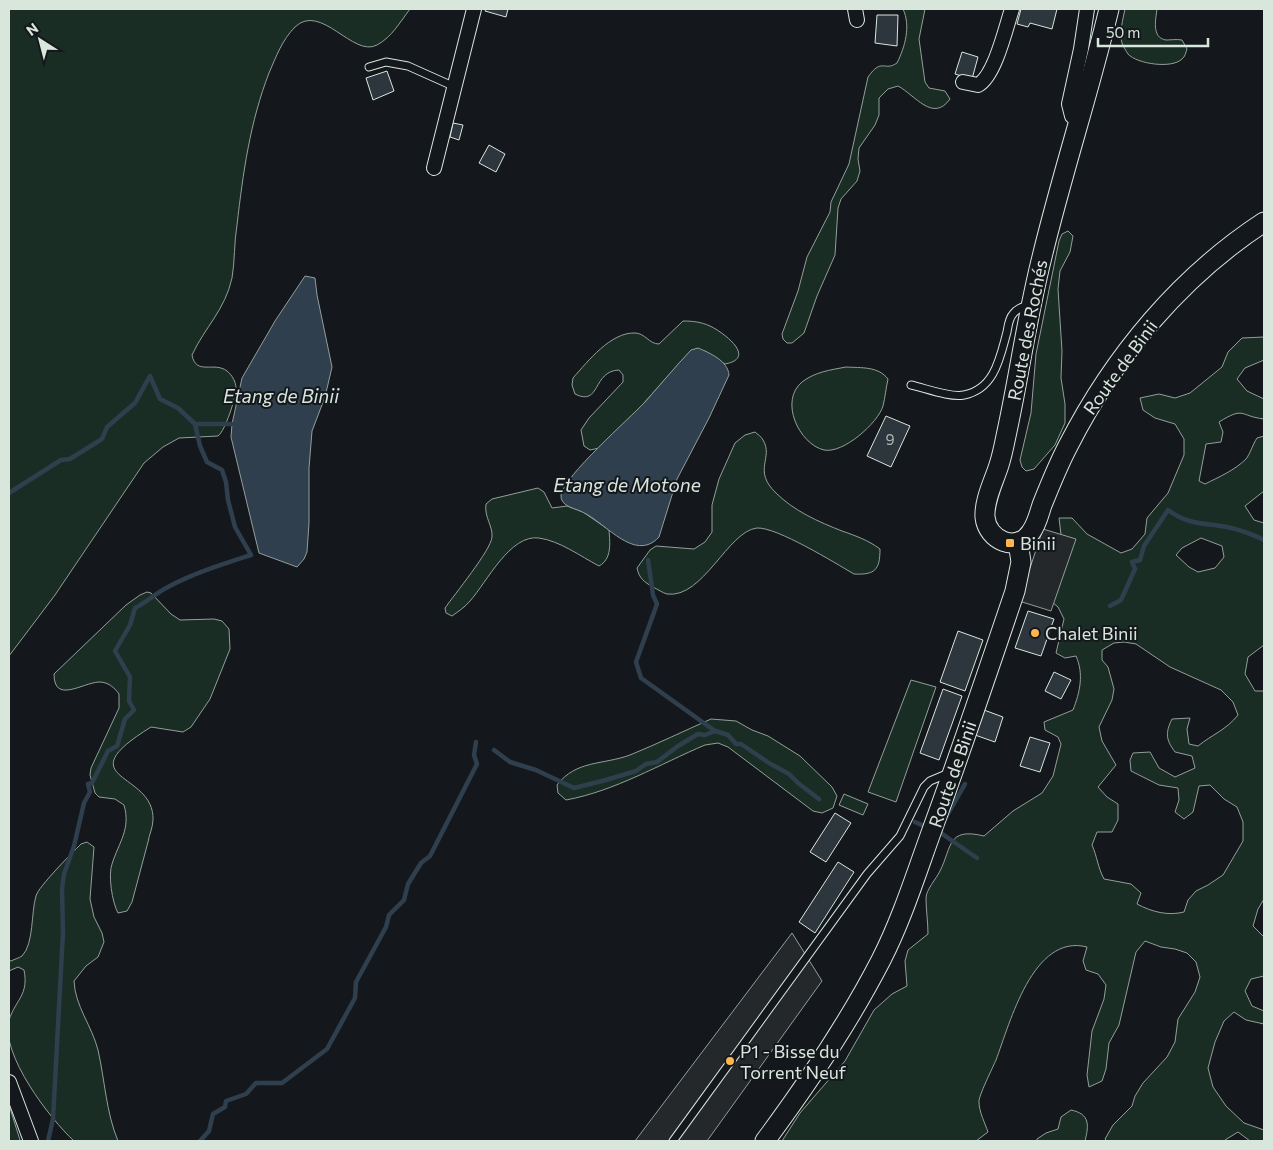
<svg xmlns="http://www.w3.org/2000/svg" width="1273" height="1150" viewBox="0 0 1273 1150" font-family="Commissioner,sans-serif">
  <rect width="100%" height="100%" fill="#14181c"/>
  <g fill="#1a2d24" stroke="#939e99" fill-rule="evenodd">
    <path d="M 9,9 L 410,9 C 400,22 392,37 377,45 C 353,58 321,2 295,27 C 282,40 276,57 269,73 C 250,122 243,173 237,225 C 234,242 235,261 232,278 C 225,310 205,327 192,355 C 196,376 214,361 227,371 C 232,375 236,382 236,388 C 236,398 225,431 218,436 L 179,438 L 163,447 L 144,463 L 55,595 L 9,656 Z"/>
    <path d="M 903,9 L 925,9 L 919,39 L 925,82 L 929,88 L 945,91 L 950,99 C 933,123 915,95 898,86 L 888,89 L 879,98 L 879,115 L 875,125 L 859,148 L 858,159 L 860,171 L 857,181 L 841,199 L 838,208 L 835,255 L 817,296 L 804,333 L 792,343 L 787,343 L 783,339 L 782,334 L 798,291 L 807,257 L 830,212 L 831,202 L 849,164 L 868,77 C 882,57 884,72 897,63 C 905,47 911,26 903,9 Z"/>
    <path d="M 1125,9 L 1157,9 C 1156,18 1151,38 1166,40 C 1171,40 1176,39 1182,40 L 1187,49 C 1186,52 1185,57 1182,59 C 1172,69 1137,64 1128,54 C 1126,51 1123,46 1122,43 C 1119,33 1123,19 1125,9 Z"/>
    <polygon points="1068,231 1073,236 1070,252 1060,271 1058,289 1062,351 1061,378 1065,404 1065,423 1055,445 1034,469 1026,471 1022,467 1020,460 1031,413 1036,354 1059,241 1062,234"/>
    <path d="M 683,321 C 693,321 701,322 710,326 C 723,332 758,358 725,364 L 705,351 L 685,357 L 644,403 L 599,448 L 590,450 L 584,446 L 581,430 L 589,418 L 623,382 L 623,375 L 619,370 C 592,371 601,407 575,394 L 572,385 L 573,378 C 588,361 611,332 635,333 C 645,333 649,344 659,344 Z"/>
    <path d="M 1264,337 L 1264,360 L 1245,368 L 1237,379 L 1247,391 L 1264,399 L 1264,419 C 1239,416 1245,406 1219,422 L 1223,432 L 1221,442 L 1206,444 L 1199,481 L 1205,484 C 1219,477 1235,470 1246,459 C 1250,454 1253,444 1257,438 L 1264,436 L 1264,491 L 1245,506 L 1254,520 L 1264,523 L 1264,645 L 1248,657 L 1245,674 L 1255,691 L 1264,691 L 1264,899 L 1258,909 L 1253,926 L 1264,937 L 1264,976 L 1251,979 L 1245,991 L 1252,1006 L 1264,1011 L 1264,1024 L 1246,1020 L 1234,1012 L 1224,1021 L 1215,1042 L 1208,1068 L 1213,1087 L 1226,1106 L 1244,1123 L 1264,1130 L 1264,1141 L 1250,1141 L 1238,1132 L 1225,1140 L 1225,1141 L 1107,1141 L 1105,1139 L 1113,1125 L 1132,1106 L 1135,1096 L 1143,1083 L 1167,1057 L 1175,1042 L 1178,1019 L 1195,992 L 1200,977 L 1196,962 L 1187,953 L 1175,949 L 1161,947 L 1145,941 L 1136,952 L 1119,1025 L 1109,1043 L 1106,1069 L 1102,1081 L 1089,1087 L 1087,1075 L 1092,1031 L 1104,999 L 1106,985 L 1098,974 L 1086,970 L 1083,961 L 1087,947 C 1033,933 1010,1023 996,1060 C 993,1067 978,1097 979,1102 C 979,1112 985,1123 988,1132 L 976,1141 L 782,1141 L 800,1113 L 845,1061 L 874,1010 L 892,994 L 907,986 L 905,961 L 908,950 L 928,934 C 928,922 926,910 926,898 C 926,890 936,879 940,871 C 952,847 947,827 984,836 L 1013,811 L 1042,793 L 1053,776 L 1061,744 L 1058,737 L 1045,730 L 1044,722 L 1073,710 C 1080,692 1084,674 1076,656 L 1065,658 L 1056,653 L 1064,619 L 1058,607 L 1046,597 L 1063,551 L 1059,518 L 1072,518 L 1087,534 L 1121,553 L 1132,549 L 1145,534 L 1147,518 L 1168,493 L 1184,455 L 1184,439 L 1175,424 L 1155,418 L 1143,410 L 1140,398 L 1159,394 L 1175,398 L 1190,393 L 1222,367 L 1228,352 L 1242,338 ZM 1201,538 L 1222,546 L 1224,557 L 1215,568 L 1198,572 L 1189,567 L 1176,555 L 1182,548 ZM 1124,642 L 1136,644 L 1170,667 L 1221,690 L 1233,702 L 1238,715 C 1226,730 1213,734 1198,746 L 1189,744 L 1187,729 L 1190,718 L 1172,719 C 1165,733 1166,740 1175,752 L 1192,756 L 1195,768 L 1175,777 L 1159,768 L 1150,752 L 1133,753 L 1130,760 L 1131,771 L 1159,785 L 1178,788 L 1179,800 L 1175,812 L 1184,819 L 1193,812 L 1199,786 L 1210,785 L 1224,799 L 1237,807 L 1243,822 L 1243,841 L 1223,875 L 1208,885 L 1196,891 L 1188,900 L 1184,912 C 1168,916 1152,912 1137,904 L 1141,893 L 1131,884 L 1104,879 C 1098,868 1097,856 1092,845 L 1097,832 L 1112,832 L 1118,820 L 1118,804 L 1107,797 L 1098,787 L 1116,765 L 1102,741 L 1099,727 L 1112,700 L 1114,689 L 1108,667 L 1102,660 L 1102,650 L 1114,643 Z"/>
    <path d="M 846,367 C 861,368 878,366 888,379 C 886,388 885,398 883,406 C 878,423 843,454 824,450 C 799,444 779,401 802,382 C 815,372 830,370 846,367 Z"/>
    <path d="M 755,432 C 757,434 762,437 763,440 C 774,458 752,470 776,493 C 794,511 819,522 842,531 C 856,536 868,540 880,549 C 880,570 875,575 854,574 C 835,563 777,527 757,528 C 728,531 703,599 667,594 C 663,593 657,589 653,587 C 644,582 639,578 637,568 L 650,550 L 656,546 L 694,549 L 705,542 L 712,532 L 712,505 L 719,479 L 735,443 L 745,435 Z"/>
    <path d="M 538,488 L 544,492 L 552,508 L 567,506 L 583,512 L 609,530 C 610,543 612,559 599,566 C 580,556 560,541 539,538 C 510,534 487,582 470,601 C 465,607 459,611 452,616 L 446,613 L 445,608 C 454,595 491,550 492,537 C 493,526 484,517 486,504 L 492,499 Z"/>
    <path d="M 147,592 L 151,593 L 171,614 L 180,620 L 214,619 L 222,621 L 229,629 L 230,649 L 210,699 L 191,727 L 183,732 L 151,727 C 64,781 155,771 153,820 C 153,827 149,835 148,842 C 143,862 137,882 132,902 L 127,911 L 118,913 C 112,902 108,875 112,864 C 119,842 131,829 124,805 L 115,799 L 99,797 L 95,793 L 90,775 L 91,768 L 119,708 L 119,694 C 114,687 108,682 99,682 C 82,683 54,704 54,674 L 126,605 L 140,595 Z"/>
    <polygon points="911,680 936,687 896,802 868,792"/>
    <path d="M 711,719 L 736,721 L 752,730 L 768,736 L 800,756 L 832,787 L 837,796 L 833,808 L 822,813 L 813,811 L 728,747 L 718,743 L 705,745 C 660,764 615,791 566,800 L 558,793 L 557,785 C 576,760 603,765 630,755 C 657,744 684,731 711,719 Z"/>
    <polygon points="844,794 868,804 863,815 839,805"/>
    <path d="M 87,842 L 94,847 L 90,899 L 94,917 L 102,933 L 104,942 L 98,957 L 86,966 L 74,981 C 75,1006 92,1026 98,1050 C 105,1081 106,1112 118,1141 L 74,1141 C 50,1119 0,1054 9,1020 C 16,999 29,995 24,970 L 18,967 L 9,971 L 9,960 L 11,961 C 15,959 19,958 22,956 C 34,944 31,912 36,896 C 38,887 72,853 81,844 Z"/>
    <polygon points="9,1105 20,1140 20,1141 9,1141"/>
    <path d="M 1071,1110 C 1090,1114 1089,1125 1085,1141 L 1037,1141 L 1037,1139 L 1046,1133 L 1058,1129 L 1061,1117 Z"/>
  </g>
  <g fill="#24282b" stroke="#939e99">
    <polygon points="1043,529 1076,539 1051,611 1019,601"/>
    <polygon points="792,933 822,981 707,1141 635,1141"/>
  </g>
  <g fill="#2f3f4d" stroke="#939e99">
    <polygon points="305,276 315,278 317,295 332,367 325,397 312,431 309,468 309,523 307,552 304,559 297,567 259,553 231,437 232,424 242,378 275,321"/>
    <path d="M 698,348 C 710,353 728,361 729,375 L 709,418 L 677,479 L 659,537 C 634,564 604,520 580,511 C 574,508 560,506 561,495 C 564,476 629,419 645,402 C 660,385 675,367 691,350 Z"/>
  </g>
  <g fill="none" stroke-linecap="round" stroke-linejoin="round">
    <g stroke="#2f3f4d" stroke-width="4.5">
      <polyline points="9,493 61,460 70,459 102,439 107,427 135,403 150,376 160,399 178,408 195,424 232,424"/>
      <polyline points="648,560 653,595 657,604 636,662 641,678 715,731"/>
      <path d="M 1110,606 L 1121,600 L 1135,569 L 1132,562 L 1140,560 L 1144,546 L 1168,510 C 1188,525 1204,523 1227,527 C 1241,530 1252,534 1264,540"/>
      <polyline points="494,750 510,762 536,770 574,788 606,780 636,771 646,764 657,762 678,746 698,734 705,735 715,731 728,735 736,744 741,744 769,763 789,774 798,783 819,799"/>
      <polyline points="945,819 965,784"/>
      <polyline points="915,822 924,826"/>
      <polyline points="939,830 938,831 977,858"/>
      <path d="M 48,1141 L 53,1119 L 63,932 L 62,889 L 64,874 L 74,846 L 84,803 L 90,792 L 88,784 L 92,783 L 108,751 L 117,746 L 125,719 L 134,710 L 129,701 L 130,677 L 115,651 L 130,625 L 135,608 C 147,602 156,593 168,587 C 194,573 223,564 251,555 L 235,527 L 228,500 L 226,482 L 222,470 L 207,462 L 200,446 L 195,424"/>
      <polyline points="200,1141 209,1131 213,1114 225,1107 226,1101 246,1094 256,1083 282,1083 327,1049 355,998 356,982 386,927 389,915 404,900 408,884 421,863 430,856 477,764 474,755 476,742"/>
    </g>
  </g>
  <g fill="#2c363c" stroke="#d8e6dc">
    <polygon points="486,9 508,9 506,17 485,11"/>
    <polygon points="1021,9 1057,9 1052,29 1030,23 1028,27 1017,24"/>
    <polygon points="877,15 898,15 897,46 875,43"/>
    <polygon points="962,52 978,57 972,79 955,74"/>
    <polygon points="387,71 394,91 373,100 366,78"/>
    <polygon points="453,123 463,125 459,140 450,137"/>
    <polygon points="489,145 505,154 496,172 479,163"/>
    <polygon points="886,416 910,426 891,467 867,456"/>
    <polygon points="1028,611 1054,619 1041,656 1015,648"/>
    <polygon points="958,631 983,640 965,691 940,682"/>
    <polygon points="1054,672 1071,680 1061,699 1045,691"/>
    <polygon points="943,689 962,696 939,760 920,753"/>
    <polygon points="984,710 1003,717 995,742 975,735"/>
    <polygon points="1030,737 1050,743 1040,772 1020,766"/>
    <polygon points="835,813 851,823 826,862 810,852"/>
    <polygon points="838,862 854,872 815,933 799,922"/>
  </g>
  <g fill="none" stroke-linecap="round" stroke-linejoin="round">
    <defs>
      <g id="lane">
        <polyline points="369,67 386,62 408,66 455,87"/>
        <path d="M 911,385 C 925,388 950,398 964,395 C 995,389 1000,357 1007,332 C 1008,326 1009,318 1013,314 C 1017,308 1023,307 1029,305"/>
        <polyline points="673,1141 867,874 900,836 924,787 930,781 949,773"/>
      </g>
      <g id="street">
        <polyline points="855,9 857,20"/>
        <path d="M 963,82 L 978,85 C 995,76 1006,27 1012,9"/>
        <polyline points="1079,121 1072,116 1069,104 1081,49 1087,9"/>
        <polyline points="434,168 474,9"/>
        <polyline points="9,1082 31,1141"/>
      </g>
      <g id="secondary">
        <path d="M 1109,9 C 1089,92 1062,174 1042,257 C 1027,316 1019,377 1006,436 C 1004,446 1002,456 999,465 C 994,481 984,500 985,517 C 987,540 1017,554 1031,532 C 1037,524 1039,514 1042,505 C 1050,485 1058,465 1068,446 C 1114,356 1180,277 1264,222"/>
        <path d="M 765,1141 C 808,1083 848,1024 881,960 C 902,919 916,874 932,830 C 961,751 988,671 1015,591 L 1021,562 L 1018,542"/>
      </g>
    </defs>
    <use href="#lane" stroke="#d8e6dc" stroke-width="9"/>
    <use href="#street" stroke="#d8e6dc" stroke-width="16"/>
    <use href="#secondary" stroke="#d8e6dc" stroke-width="21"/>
    <use href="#lane" stroke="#14181c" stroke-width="7"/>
    <use href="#street" stroke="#14181c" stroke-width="14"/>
    <use href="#secondary" stroke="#14181c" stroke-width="19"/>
  </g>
  <g fill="#ffb74d" stroke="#14181c" stroke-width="2">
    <rect x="1005" y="538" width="10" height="10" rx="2.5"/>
    <circle cx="1035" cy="633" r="5"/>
    <circle cx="730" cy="1061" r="5"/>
  </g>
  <g text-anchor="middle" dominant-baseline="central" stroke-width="4" stroke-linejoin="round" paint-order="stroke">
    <g font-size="15" fill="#adbab4">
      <text x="890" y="439">9</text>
    </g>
    <g font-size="18" fill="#d8e6dc" stroke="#14181c">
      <text transform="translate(1027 330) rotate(-79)">Route des Rochés</text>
      <text transform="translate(1120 367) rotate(-54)">Route de Binii</text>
      <text transform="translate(952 774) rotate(-71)">Route de Binii</text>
    </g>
    <g font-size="18" fill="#d8e6dc" stroke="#14181c" text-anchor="start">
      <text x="1020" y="543">Binii</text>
      <text x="1045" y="633">Chalet Binii</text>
      <text x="740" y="1051">P1 - Bisse du<tspan x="740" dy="21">Torrent Neuf</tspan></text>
    </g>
    <g font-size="19" font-style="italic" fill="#d8e6dc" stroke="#14181c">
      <text x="281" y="395">Etang de Binii</text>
      <text x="627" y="484">Etang de Motone</text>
    </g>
  </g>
  <rect width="1273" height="1150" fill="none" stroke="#d8e6dc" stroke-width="20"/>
  <g transform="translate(40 40) rotate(324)" stroke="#14181c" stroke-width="4" paint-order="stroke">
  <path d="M0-4L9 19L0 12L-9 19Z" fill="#d8e6dc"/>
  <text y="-8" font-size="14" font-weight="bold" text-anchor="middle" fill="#d8e6dc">N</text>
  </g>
  <path d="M1098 38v8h110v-8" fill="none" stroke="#d8e6dc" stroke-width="2.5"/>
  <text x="1106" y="38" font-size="15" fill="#d8e6dc" stroke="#14181c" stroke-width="4" paint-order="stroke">50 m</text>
</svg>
